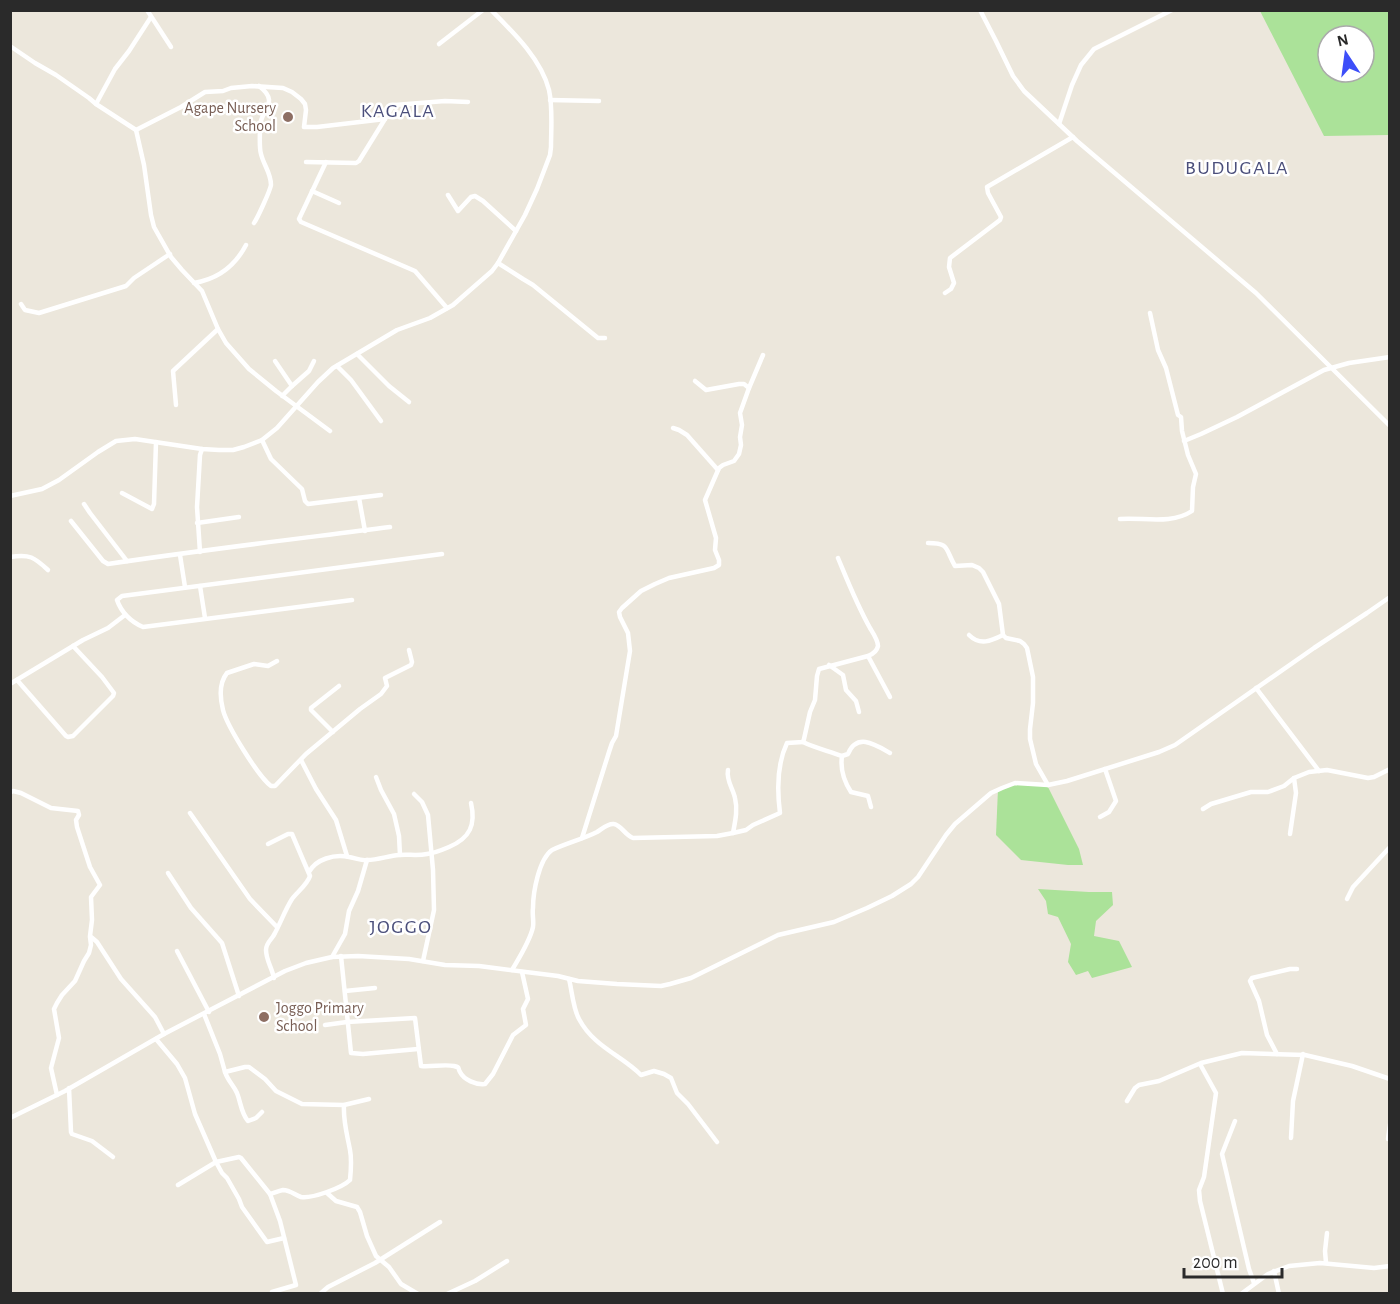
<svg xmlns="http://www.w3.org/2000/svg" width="1400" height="1304" viewBox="0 0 1400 1304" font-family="'Alegreya Sans',sans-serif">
  <rect width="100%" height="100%" fill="#ece7dc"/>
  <g fill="#abe299" fill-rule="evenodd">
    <path d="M 1260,11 L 1389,11 L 1389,135 L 1324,136 ZM 1328,36 L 1364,36 L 1364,72 L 1328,72 Z"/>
    <polygon points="1015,785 1047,785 1079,849 1083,865 1068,865 1021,860 996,835 998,789"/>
    <polygon points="1038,889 1089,892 1112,892 1113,905 1096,921 1094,936 1119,941 1132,967 1092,978 1088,971 1076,975 1068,962 1071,944 1058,917 1048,914 1046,901"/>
  </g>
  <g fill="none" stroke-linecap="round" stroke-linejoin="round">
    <g stroke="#fff" stroke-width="4.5">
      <polyline points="147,10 171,47"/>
      <polyline points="980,10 996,41 1013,76 1024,91 1077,141 1256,293 1390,426"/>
      <polyline points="439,44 483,10"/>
      <polyline points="10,46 35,63 56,75 89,98 96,104 136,130 181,107 205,92 223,91 231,88 252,86 283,88 292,92 301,99 305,104 306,110 304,127 317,127 385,119 392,107 395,105 445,101 468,102"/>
      <polyline points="550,100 599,101"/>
      <polyline points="96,104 115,69 129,51 151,17"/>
      <polyline points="1059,124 1072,85 1081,65 1094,49 1172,10"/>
      <polyline points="136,130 144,165 151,215 154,227 171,257 182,270 202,291 218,329 226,343 249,369 276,391 330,431"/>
      <polyline points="306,162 356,163 359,161 385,119"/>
      <polyline points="326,162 299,219 301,222 415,271 447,308"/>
      <polyline points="312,191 339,203"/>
      <polyline points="448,195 458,211 471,197 475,196 483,201 516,231"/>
      <path d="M 254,223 C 257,219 270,191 271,185 C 271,173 264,166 261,154 C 259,148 260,134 260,127 C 260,109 281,103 259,86"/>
      <polyline points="498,263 523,279 533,285 598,338 605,338"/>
      <path d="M 194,283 C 218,279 235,266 246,245"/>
      <polyline points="945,293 951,289 954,283 949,267 950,258 1000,220 1001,217 988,193 987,187 1073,137"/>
      <polyline points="21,304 25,310 39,313 126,286 134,278 170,254"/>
      <polyline points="357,354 389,386 409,402"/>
      <polyline points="275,361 292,386 282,396"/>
      <polyline points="337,366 351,380 381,421"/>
      <polyline points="695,381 706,390 739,384 744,384 749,388"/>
      <polyline points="292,386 309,371 314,361"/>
      <polyline points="176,405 173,371 218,329"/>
      <polyline points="673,428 679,430 687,435 718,470"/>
      <polyline points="262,440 271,459 302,489 305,501 308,504 381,495"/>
      <polyline points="1184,441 1201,434 1237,417 1324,370 1349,363 1390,357"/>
      <polyline points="122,493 152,509 154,504 156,442"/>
      <path d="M 10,496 L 42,489 L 59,480 L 98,452 L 116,441 L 135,439 L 202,449 L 219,450 L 233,450 L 244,447 L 262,440 L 277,428 L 318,382 L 333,368 L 397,330 L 430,318 L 453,305 L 492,271 L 498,263 L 525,215 L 537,189 L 550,155 L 551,147 C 551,129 553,108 549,90 C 541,59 513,32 491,10"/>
      <polyline points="359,498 365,531"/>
      <polyline points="84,504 90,513 127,561"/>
      <path d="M 1120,519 C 1143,517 1171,525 1192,511 L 1193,487 L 1196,474 L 1188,455 L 1182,431 L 1181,417 L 1178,415 L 1166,368 L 1158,350 L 1150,313"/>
      <path d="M 71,521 L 103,561 L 108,564 C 201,550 296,539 390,527"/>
      <polyline points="197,523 239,517"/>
      <path d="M 928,543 C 950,543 945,549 955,566 L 972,565 L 979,568 L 983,572 L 999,604 L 1003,635 L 1006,638 L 1020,641 L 1024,644 L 1027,648 L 1033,677 L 1033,703 L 1030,729 L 1030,739 L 1036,764 L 1048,785"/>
      <polyline points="200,552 197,507 200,455 202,449"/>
      <polyline points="180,555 185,587"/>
      <path d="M 10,557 C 30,554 34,557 48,570"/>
      <polyline points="200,586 205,618"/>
      <path d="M 352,600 L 143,627 C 131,622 121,612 117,600 L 122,596 L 442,554"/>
      <path d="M 969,635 C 980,646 991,641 1003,635"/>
      <polyline points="868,656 890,697"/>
      <path d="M 277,661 L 268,666 L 254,664 L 227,673 C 219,683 220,698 223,710 C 227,726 258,776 271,786 L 275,786 L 306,754 L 360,709 L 381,694 L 387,686 L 385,678 L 411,665 L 412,662 L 409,650"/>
      <polyline points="829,665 843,675 846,690 856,701 859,712"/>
      <polyline points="17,680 66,736 68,737 73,736 113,696 114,693 102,677 73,646"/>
      <polyline points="10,684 83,640 108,628 125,615"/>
      <polyline points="1256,688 1319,771"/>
      <polyline points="333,732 311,710 311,708 339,686"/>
      <path d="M 803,742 C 815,748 829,751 842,756 L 848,754 C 857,732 876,745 890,753"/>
      <path d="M 842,756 C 840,769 844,781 851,792 L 868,796 L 871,807"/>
      <polyline points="301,760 316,789 336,820 347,856"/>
      <path d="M 728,770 C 726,781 733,788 735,798 C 738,810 735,822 733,833"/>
      <polyline points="376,777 381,790 394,814 399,836 400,855"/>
      <polyline points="10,793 13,791 21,793 51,808 78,811 79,815 76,820 77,827 90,867 100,885 91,897 92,920 90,936 97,942 121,979 155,1017 164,1034"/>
      <polyline points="414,794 422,802 428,815 433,870 434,910 423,961"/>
      <polyline points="1203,809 1211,804 1251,792 1268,792 1284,786 1294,778 1309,772 1327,770 1368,778 1374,777 1390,769"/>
      <polyline points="190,813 250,899 277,927"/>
      <polyline points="1100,817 1109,812 1116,801 1105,769"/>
      <polyline points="1290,834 1296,793 1294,778"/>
      <polyline points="582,838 609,752 612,743 616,736 630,651 628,633 620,617 619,612 622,608 641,591 655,584 669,578 714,568 719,565 719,560 715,550 716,538 705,500 719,468 723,465 734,461 739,454 741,445 740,437 742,425 740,413 749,388 763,355"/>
      <path d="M 268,844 L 288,834 L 292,834 L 310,876 C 307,885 298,891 292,899 C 285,910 281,922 275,933 C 272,940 266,942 266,950 C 266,960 272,968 274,978"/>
      <path d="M 309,872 C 316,859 334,854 349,857 C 355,858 361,861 367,860 C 378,860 388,856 399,855 C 408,854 417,856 427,854 C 435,853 442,850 449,847 C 470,838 476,825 471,803"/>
      <polyline points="168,873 191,908 222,943 239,996"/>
      <polyline points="1347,899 1353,887 1390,847"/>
      <polyline points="177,951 209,1012"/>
      <polyline points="341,956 351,1053 363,1054 418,1049"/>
      <polyline points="332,957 345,934 349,911 358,891 367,860"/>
      <path d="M 512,970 C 519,958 530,941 533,927 C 534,921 532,914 533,908 C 533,892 539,859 552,850 C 567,843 583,839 597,832 C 602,829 608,823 614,824 C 621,825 625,835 633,838 L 717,836 L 733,833 L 746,830 L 753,825 L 780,813 C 777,790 777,764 787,743 L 803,742 L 804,739 L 810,712 L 815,700 L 817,676 L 819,669 L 868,656 C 873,654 877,651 878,646 C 878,640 873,633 870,628 C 857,605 848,582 838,558"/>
      <path d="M 569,979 C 572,991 573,1008 579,1019 C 594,1047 621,1055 641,1075 L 654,1071 L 664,1074 L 671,1078 L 677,1093 L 688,1104 L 717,1142"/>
      <polyline points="345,991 375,988"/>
      <polyline points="204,1014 220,1054 225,1072 245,1067 249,1067 265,1079 276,1091 302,1104 344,1105 369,1099"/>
      <path d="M 325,1025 L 347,1022 L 415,1018 L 421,1066 C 432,1067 444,1064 454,1066 C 461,1068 457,1067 460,1072 C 464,1080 476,1085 485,1084 L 493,1074 L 513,1035 L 526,1025 L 523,1009 L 528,999 L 522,972"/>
      <path d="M 156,1039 L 177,1064 L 185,1078 L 195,1114 L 216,1162 L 239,1157 L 241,1158 L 270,1194 C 274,1193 278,1191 283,1190 C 290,1190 295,1195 301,1197 C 311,1199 342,1188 350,1180 C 351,1170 352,1160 350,1150 C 347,1134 343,1121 344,1105"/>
      <polyline points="1277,1054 1267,1035 1259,1001 1250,981 1252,978 1290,969 1297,969"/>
      <polyline points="1200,1064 1216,1093 1204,1177 1199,1190 1200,1201 1223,1294"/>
      <path d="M 225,1072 C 228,1081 234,1086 237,1093 C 241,1103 241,1113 248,1121 L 256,1118 L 262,1112"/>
      <polyline points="69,1088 71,1132 72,1134 92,1141 113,1157"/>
      <polyline points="57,1095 51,1068 59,1038 54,1009 57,1003 62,995 75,981 84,961 89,953 91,945 90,937"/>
      <polyline points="1127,1101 1135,1088 1139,1085 1159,1081 1201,1063 1242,1053 1305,1055 1352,1066 1390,1079"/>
      <polyline points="10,1118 65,1091 164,1034 285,971 306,963 332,957 358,956 409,959 445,965 479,966 558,976 578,981 617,984 661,986 670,984 691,978 778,935 834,922 867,908 892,896 911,884 918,877 946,835 955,824 991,793 1002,788 1015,783 1048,785 1067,781 1159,752 1175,745 1314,648 1367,613 1390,597"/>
      <polyline points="1235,1121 1222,1154 1249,1269 1254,1283"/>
      <polyline points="1291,1138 1293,1101 1303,1054"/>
      <polyline points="1388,1139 1390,1124"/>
      <polyline points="178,1185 216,1162 222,1173 227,1178 239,1199 242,1207 267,1242 284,1238"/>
      <polyline points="327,1193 336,1201 357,1207 360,1212 367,1236 376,1256 389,1267 401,1284 418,1294"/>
      <polyline points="270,1194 280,1221 296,1285 272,1292"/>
      <polyline points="1326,1263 1325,1251 1327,1233"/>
      <polyline points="1274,1271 1279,1294"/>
      <polyline points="320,1294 328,1287 375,1263 440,1222"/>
      <polyline points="447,1294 475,1281 507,1261"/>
      <polyline points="1241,1294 1268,1274 1289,1266 1320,1263 1374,1268 1390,1266"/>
    </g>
  </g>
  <g fill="#8d6e63" stroke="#fff" stroke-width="2">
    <circle cx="288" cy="117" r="6"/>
    <circle cx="264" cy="1017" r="6"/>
  </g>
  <g text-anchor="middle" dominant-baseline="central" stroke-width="5" stroke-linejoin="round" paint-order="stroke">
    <g font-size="16" fill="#785e54" stroke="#fff" text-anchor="end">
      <text x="276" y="108">Agape Nursery<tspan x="276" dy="18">School</tspan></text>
      <text x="276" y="1008" text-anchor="start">Joggo Primary<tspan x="276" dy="18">School</tspan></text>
    </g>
    <g font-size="20" letter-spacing="1.5" fill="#4b4f7b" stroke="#fff">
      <text x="398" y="111">KAGALA</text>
      <text x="1237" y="168">BUDUGALA</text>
      <text x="401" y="927">JOGGO</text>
    </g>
  </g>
  <rect width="1400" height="1304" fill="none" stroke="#2a2a2a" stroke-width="24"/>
  <g transform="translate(1346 54) rotate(347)"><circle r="28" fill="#ffffff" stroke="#aaaaaa" stroke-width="1.5"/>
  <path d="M0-4.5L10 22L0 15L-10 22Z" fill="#3d4ef9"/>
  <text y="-9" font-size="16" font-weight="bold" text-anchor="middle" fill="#2a2a2a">N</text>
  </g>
  <path d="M1184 1268v9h98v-9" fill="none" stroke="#2a2a2a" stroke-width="3"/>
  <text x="1193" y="1268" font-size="18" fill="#2a2a2a" stroke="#ffffff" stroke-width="4.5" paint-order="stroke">200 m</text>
</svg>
